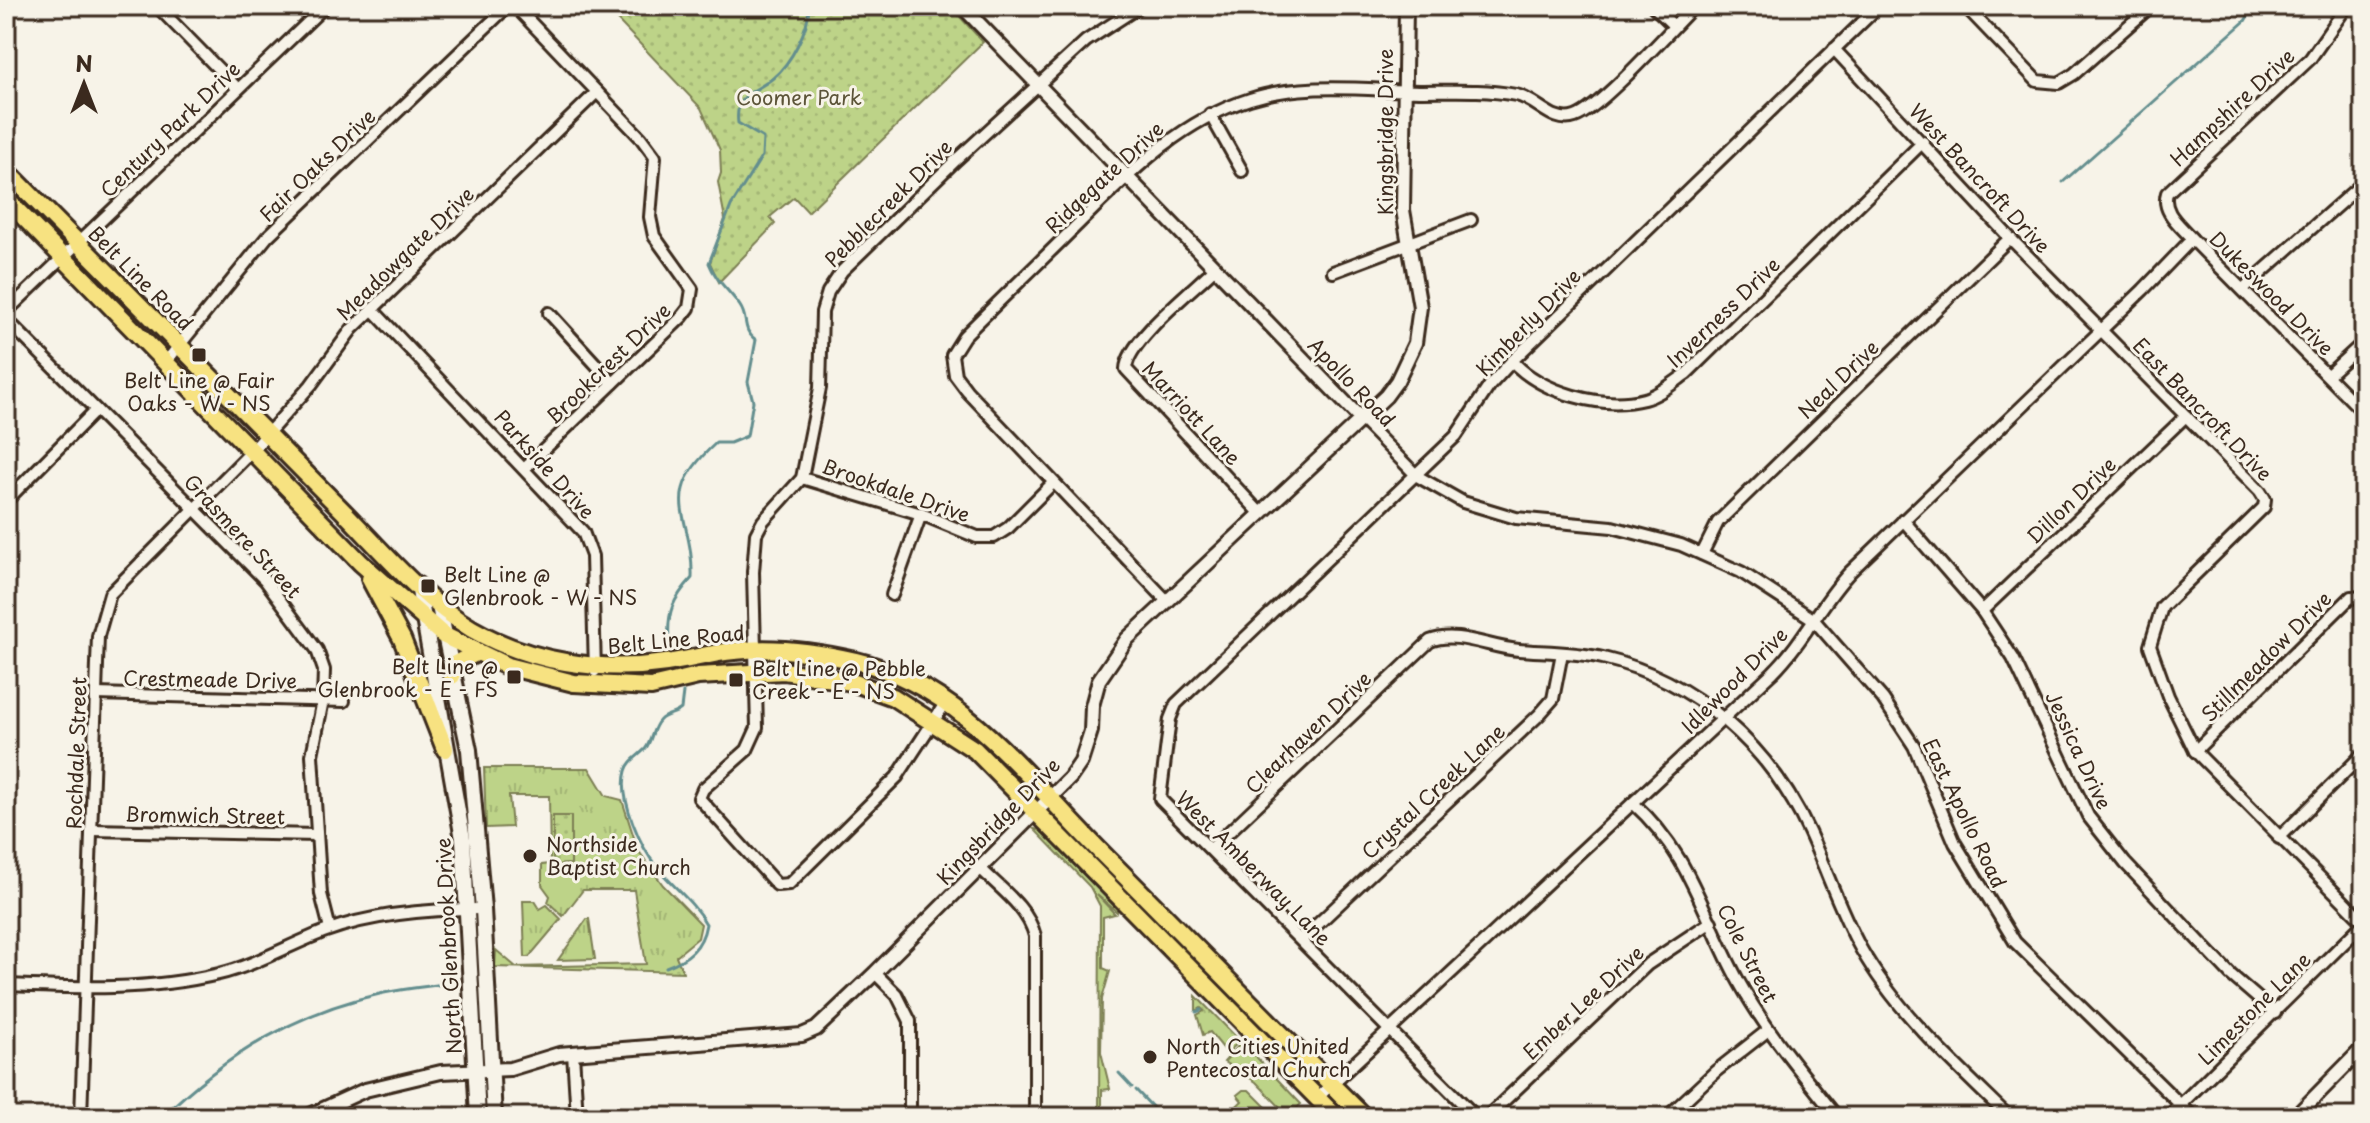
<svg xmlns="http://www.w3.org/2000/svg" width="2370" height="1123" viewBox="0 0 2370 1123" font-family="'Playpen Sans',sans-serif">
  <defs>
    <pattern id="grass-tufts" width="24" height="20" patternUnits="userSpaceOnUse" patternTransform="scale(2)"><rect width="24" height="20" fill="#bdd388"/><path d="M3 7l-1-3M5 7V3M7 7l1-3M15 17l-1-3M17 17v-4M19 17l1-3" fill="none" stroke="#a3b575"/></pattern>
    <pattern id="park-dots" width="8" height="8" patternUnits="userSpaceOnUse" patternTransform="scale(2)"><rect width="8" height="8" fill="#bdd388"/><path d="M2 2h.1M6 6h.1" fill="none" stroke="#a3b575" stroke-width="1.8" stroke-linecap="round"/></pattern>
  </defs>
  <rect width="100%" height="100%" fill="#f7f3e8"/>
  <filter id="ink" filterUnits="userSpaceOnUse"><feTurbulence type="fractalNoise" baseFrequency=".0125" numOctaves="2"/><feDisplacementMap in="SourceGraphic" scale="16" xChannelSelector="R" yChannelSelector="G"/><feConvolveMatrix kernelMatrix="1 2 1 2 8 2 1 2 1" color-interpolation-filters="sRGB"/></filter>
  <g filter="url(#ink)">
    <g fill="url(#grass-tufts)" stroke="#7c7e53" stroke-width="2">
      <polygon points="589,768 606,796 622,800 638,850 663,885 701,924 698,938 676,956 683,972 495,967 496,950 516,967 646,964 634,890 583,890 563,916 548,902 550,896 542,885 542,865 550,864 549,796 509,796 512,827 486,828 484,768"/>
      <polygon points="1034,829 1041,830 1117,909 1117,912 1097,895 1115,914 1103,917 1103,968 1110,971 1102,999 1101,1052 1110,1089 1102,1090 1102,1117 1099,1117 1100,906 1090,887"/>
      <polygon points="523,901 535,901 540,909 547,905 561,919 529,957 525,957"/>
      <polygon points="589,919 595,959 558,960 587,919"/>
      <polygon points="1196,996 1240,1041 1227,1053 1210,1032 1203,1035 1197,1015 1204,1011 1201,1008 1196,1011"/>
      <polygon points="1242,1042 1301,1104 1296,1109 1282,1109 1256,1082 1224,1062"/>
      <polygon points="1243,1090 1249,1090 1276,1117 1225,1117 1242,1101 1237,1095"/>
    </g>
    <g fill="url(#park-dots)" stroke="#7c7e53" stroke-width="2">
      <polygon points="604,6 950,6 983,42 808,212 794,197 770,217 775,224 719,282 710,263 725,219 718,182 721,173 720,150 701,108"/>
      <polygon points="553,816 571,816 571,864 553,865"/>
    </g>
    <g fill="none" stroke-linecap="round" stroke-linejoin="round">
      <g stroke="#648e8e" stroke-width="3">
        <polyline points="2063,182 2245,21 2254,6"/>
        <path d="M 680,649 L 669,639 C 667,612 673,599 692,578 C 694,514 655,498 716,443 L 730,443 L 747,436 L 753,401 L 748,382 L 756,340 C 741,329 749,319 740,306 C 729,290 716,281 709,263 L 731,206 L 762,156 L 763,138 L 738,123 C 734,93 755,93 773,78 C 791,63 809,29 809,6"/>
        <path d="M 666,967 C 688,959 702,948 706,924 C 693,901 673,887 657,867 C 641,848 618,798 626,771 C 628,761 639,756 646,748 C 652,740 652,728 660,720 C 666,714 674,715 681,709 L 683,693"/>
        <polyline points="1196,1012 1201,1010"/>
        <polyline points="1119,1073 1132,1087"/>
        <polyline points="1136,1090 1160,1115"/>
        <path d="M 162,1117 C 224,1056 298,1011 384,993 C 408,988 433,986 457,982"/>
      </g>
      <defs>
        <g id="minor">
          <polyline points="157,6 238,89"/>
          <polyline points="515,6 641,138 655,157 650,217 654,236 692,289 689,308 682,317 525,468"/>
          <polyline points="1653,6 1674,26"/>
          <polyline points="1965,6 2037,81 2059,83 2074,74 2151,6"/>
          <path d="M 2347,6 L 2310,59 L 2167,193 C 2161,212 2181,226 2192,239 L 2364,413"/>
          <polyline points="1834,49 2010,238 2260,491 2265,499 2264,507 2162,607 2150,646 2168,696 2195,751 2364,922"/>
          <polyline points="1210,114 1242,171"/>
          <path d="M 1215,268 C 1194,289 1127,341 1126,369 L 1260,513"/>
          <polyline points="1333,272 1471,220"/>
          <polyline points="2243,289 2364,182"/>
          <polyline points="372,309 583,532 592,556 595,671"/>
          <polyline points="6,312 325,6"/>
          <polyline points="549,313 613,383"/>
          <polyline points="6,319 265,580 317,650 324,670 323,700 312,755 321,894 330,929"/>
          <path d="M 1512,361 C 1541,392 1601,410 1644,399 C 1659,395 1673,383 1686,374 L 1923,142"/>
          <polyline points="165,363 267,237 508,6"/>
          <polyline points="2328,375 2364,342"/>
          <polyline points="1361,419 1417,476 1463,502 1516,518 1612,527 1681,545 1741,572 1813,619 1883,699 1914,746 1955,843 2015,942 2193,1117"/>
          <polyline points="802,478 921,514 977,537 994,537 1008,528 1053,483"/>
          <polyline points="6,501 96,410"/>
          <polyline points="1903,520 1982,611 2013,658 2088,816 2125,863 2231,975 2275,1013"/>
          <polyline points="1702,554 1718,522 2010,238"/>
          <polyline points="892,595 921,514"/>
          <path d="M 1168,602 L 967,391 L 955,375 L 952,355 L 964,336 C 1001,299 1039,263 1076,226 C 1129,174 1178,122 1250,99 C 1303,82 1365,90 1419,91 C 1451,91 1484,89 1516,95 C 1537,99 1553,125 1575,117 C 1600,109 1671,29 1694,6"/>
          <polyline points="1982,611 2186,416"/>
          <polyline points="96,694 344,701"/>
          <polyline points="946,702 897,777 789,884 777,885 699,798 703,789 747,750 757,728 753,572 756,534 763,521 802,478 820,388 822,312 828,292 842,271 956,160 1086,41 1140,6"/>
          <polyline points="2195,751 2351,597 2364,599"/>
          <path d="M 1633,803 C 1692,856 1702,915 1739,982 C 1766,1031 1802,1073 1837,1117"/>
          <polyline points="92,830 317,835"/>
          <polyline points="2279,838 2364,753"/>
          <path d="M 1211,849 L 1430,641 C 1457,630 1490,648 1519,650 C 1547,652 1576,652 1603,658 C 1696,680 1770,747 1809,832 C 1827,871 1840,911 1861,949 C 1897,1013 1957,1066 2009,1117"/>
          <path d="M 981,869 C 1001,889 1028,908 1035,936 L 1035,1117"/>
          <polyline points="1301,940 1539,715 1553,699 1562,653"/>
          <polyline points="875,973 897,995 910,1021 910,1117"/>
          <path d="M 6,985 C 78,988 148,991 219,974 C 256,965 291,944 326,931 C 375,913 432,909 483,909"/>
          <polyline points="573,1053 577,1117"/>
          <path d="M 1317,1098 L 1773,672 C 1804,641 1821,603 1850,572 L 2143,290 L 2192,239"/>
          <polyline points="81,1117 98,636 110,594 252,451 311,385 352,329 597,92"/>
          <polyline points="1476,1117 1160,799 1170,719 1176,704 1456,436 1490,385 1512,361 1879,6"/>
          <polyline points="1487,1117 1648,964 1711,922"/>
          <polyline points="1667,1117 1716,1071 1767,1031"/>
          <polyline points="2168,1117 2364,923"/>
        </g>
        <g id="tertiary">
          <polyline points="962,6 1361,419"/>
          <polyline points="306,1117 365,1090 441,1072 510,1069 559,1054 802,1035 816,1029 875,973 1070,778 1081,762 1091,731 1092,706 1099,680 1127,639 1386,396 1397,381 1415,343 1420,307 1403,210 1406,6"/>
          <polyline points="2295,1117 2364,1047"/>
        </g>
        <g id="secondary">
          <polyline points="418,585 463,839 478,1117"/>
          <polyline points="439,606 469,750 483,909 494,1117"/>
        </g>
        <g id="primary">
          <path d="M 6,170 C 115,279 222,390 331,499 C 375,542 418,597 472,629 C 530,662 600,673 666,663 C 689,660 711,653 734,651 C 774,646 817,652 856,661 C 965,687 1030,782 1106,857 C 1192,943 1277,1031 1364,1117"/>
          <polyline points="6,199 361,563 443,635 507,666 574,683 651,687 698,676 784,671 852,682 893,697 975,750 1336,1117"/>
          <polyline points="370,579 402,639 445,749"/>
          <polyline points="452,676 455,664 476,653"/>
        </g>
      </defs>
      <use href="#minor" stroke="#3b2a1e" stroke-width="16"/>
      <use href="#tertiary" stroke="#3b2a1e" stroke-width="18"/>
      <use href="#secondary" stroke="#3b2a1e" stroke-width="20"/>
      <use href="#primary" stroke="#3b2a1e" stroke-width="22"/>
      <use href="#minor" stroke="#f7f3e8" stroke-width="10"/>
      <use href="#tertiary" stroke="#f7f3e8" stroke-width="12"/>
      <use href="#secondary" stroke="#f7f3e8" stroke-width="14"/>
      <use href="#primary" stroke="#f7e281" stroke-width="16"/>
    </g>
  </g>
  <g fill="#3b2a1e" stroke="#f7f3e8" stroke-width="3">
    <rect x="191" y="347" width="16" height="16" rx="4"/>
    <rect x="420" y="578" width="16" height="16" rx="4"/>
    <rect x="506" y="669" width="16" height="16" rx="4"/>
    <rect x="728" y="672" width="16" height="16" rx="4"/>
    <circle cx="530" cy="856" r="8"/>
    <circle cx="1150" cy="1057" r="8"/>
  </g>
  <g text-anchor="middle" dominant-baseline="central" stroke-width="6" stroke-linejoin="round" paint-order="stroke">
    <g font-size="20" fill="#5c5438" stroke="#f7f3e8">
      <text x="799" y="97">Coomer Park</text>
    </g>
    <g font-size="20" fill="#3b2a1e" stroke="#f7f3e8">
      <text transform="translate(2232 107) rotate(-43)">Hampshire Drive</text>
      <text transform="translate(170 129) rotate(-44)">Century Park Drive</text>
      <text transform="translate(1385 132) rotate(-90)">Kingsbridge Drive</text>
      <text transform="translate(317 165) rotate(-44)">Fair Oaks Drive</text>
      <text transform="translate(1104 177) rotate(-43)">Ridgegate Drive</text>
      <text transform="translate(1980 178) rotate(47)">West Bancroft Drive</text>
      <text transform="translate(888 203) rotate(-45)">Pebblecreek Drive</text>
      <text transform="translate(405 253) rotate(-44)">Meadowgate Drive</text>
      <text transform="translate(141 278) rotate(45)">Belt Line Road</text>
      <text transform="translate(2272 293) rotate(45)">Dukeswood Drive</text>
      <text transform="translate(1723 312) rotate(-44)">Inverness Drive</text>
      <text transform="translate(1528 322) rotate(-46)">Kimberly Drive</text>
      <text transform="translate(608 363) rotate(-44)">Brookcrest Drive</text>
      <text transform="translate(1838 379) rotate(-44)">Neal Drive</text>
      <text transform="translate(1352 382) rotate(46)">Apollo Road</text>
      <text transform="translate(2203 409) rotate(46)">East Bancroft Drive</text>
      <text transform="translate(1192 413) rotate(47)">Marriott Lane</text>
      <text transform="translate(545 464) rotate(48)">Parkside Drive</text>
      <text transform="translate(896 490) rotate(19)">Brookdale Drive</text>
      <text transform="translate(2071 500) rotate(-44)">Dillon Drive</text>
      <text transform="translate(243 536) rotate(47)">Grasmere Street</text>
      <text transform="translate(676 639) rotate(-6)">Belt Line Road</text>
      <text transform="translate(2266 656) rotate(-45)">Stillmeadow Drive</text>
      <text transform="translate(210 679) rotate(1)">Crestmeade Drive</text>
      <text transform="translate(1734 680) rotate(-45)">Idlewood Drive</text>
      <text transform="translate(1308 732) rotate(-44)">Clearhaven Drive</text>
      <text transform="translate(2079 750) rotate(65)">Jessica Drive</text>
      <text transform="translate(76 753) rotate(-88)">Rochdale Street</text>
      <text transform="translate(1433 791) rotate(-43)">Crystal Creek Lane</text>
      <text transform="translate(1965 813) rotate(64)">East Apollo Road</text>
      <text transform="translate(205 815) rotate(1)">Bromwich Street</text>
      <text transform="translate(998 821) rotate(-46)">Kingsbridge Drive</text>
      <text transform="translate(1254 868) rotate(45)">West Amberway Lane</text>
      <text transform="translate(448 946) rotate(-93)">North Glenbrook Drive</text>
      <text transform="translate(1748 953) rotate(63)">Cole Street</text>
      <text transform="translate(1583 1002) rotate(-43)">Ember Lee Drive</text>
      <text transform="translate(2254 1008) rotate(-45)">Limestone Lane</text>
    </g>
    <g font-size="20" fill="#3b2a1e" stroke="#f7f3e8" text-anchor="start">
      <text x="199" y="380" text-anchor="middle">Belt Line @ Fair<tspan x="199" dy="23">Oaks - W - NS</tspan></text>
      <text x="444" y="574">Belt Line @<tspan x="444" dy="23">Glenbrook - W - NS</tspan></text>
      <text x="498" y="666" text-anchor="end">Belt Line @<tspan x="498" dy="23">Glenbrook - E - FS</tspan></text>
      <text x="752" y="668">Belt Line @ Pebble<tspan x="752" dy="23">Creek - E - NS</tspan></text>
      <text x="546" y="844">Northside<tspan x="546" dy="23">Baptist Church</tspan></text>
      <text x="1166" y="1046">North Cities United<tspan x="1166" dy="23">Pentecostal Church</tspan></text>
    </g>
  </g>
  <rect width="2370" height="1123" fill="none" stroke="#f7f3e8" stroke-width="32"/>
  <rect x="16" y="16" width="2338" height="1091" fill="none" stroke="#3b2a1e" stroke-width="3" filter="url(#ink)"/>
  <g transform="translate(84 84)" stroke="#f7f3e8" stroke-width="6" paint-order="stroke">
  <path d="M0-6L14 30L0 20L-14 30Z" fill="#3b2a1e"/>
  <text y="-12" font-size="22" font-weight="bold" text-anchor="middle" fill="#3b2a1e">N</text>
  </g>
</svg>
